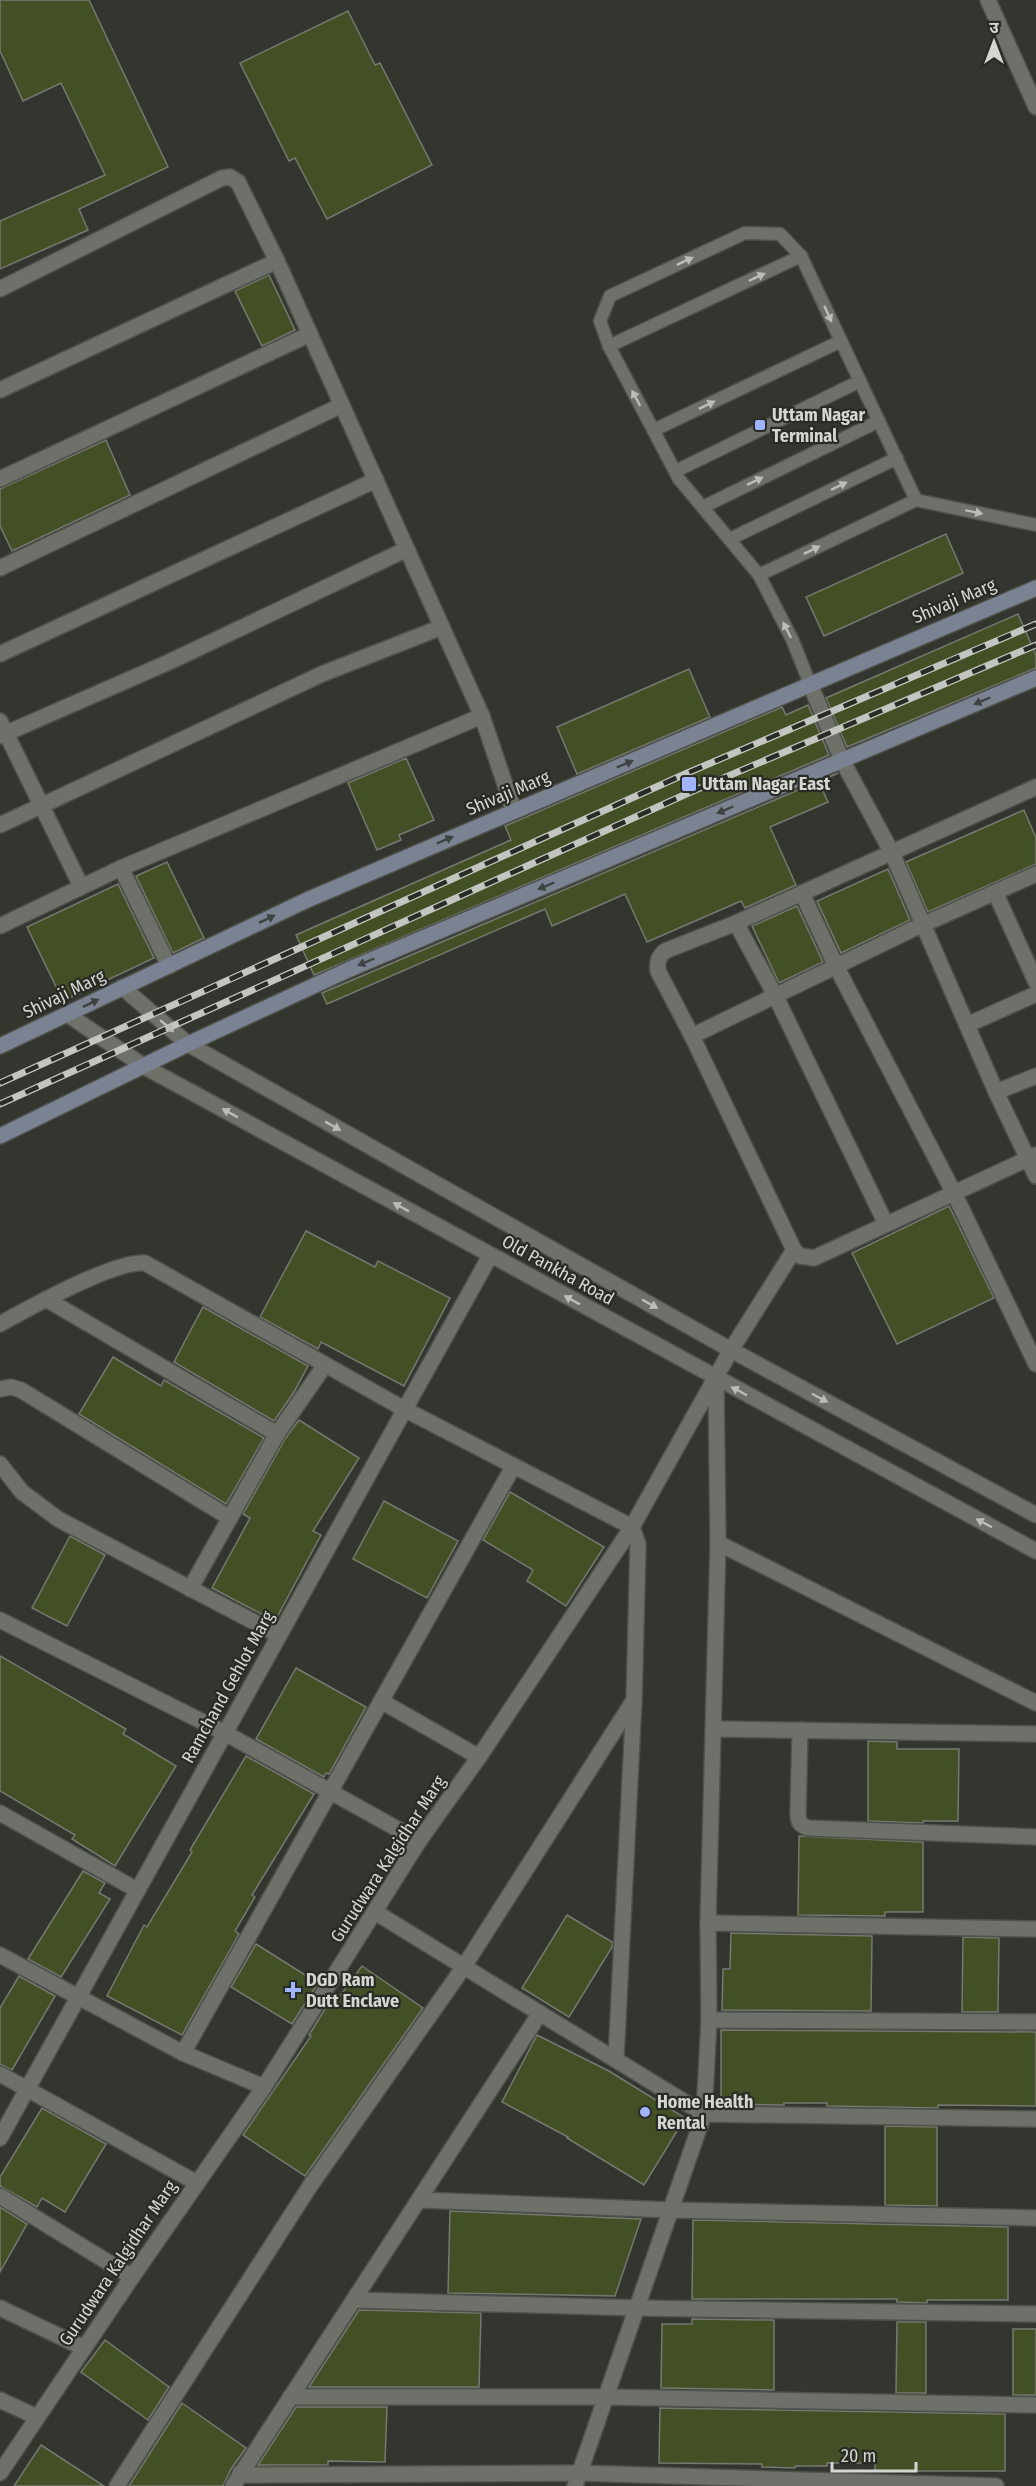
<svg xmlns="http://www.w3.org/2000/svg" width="1036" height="2486" viewBox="0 0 1036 2486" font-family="'Fira Sans Condensed','Noto Sans Devanagari',sans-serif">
  <rect width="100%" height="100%" fill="#33362f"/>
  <g fill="#435025" stroke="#767971" stroke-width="1.5">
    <polygon points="0,0 89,0 168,167 79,209 88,230 0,269 0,221 105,175 61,83 23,101 0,51"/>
    <polygon points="348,11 375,65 380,63 432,165 327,219 295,158 289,161 240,63"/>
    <polygon points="269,275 295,330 262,346 235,291"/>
    <polygon points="106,440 130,495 12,551 0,526 0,489"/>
    <polygon points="946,534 963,573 824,636 806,597"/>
    <polygon points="1018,614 1036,655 1036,668 847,747 826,698"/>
    <polygon points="689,669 710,717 577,774 557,727"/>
    <polygon points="808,705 829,755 314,975 296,935 511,840 505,826 782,707 786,715"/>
    <polygon points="406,758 434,820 399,835 401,840 377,850 348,783"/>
    <polygon points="838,773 819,782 828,802 770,827 796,885 745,908 741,901 647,942 625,894 552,926 545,909 327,1004 322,993"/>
    <polygon points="1024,810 1036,838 1036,864 928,912 906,862"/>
    <polygon points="167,862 204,938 173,953 136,876"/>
    <polygon points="888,869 910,920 841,953 817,901"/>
    <polygon points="118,884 154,958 63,1001 27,927"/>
    <polygon points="797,906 823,962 779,983 752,926"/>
    <polygon points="949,1206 994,1298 897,1344 852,1253"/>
    <polygon points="306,1231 375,1267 378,1261 450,1298 404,1386 321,1342 318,1349 260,1317"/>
    <polygon points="203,1307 308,1366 294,1392 274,1421 174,1362"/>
    <polygon points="113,1357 161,1386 164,1380 264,1438 226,1504 79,1414"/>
    <polygon points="299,1420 359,1458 313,1531 321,1535 275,1621 212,1588 250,1518 243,1514 285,1439"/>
    <polygon points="510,1492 604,1547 566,1606 527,1581 533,1570 483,1540"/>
    <polygon points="384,1501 458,1541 427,1598 353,1559"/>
    <polygon points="70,1536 105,1555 67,1626 32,1608"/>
    <polygon points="0,1656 126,1729 123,1734 176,1766 115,1866 72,1839 75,1835 0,1791"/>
    <polygon points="296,1668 366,1707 329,1774 326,1773 324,1777 256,1739"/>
    <polygon points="868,1741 897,1742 897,1749 959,1749 958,1821 923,1821 923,1823 868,1821"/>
    <polygon points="246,1756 314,1794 252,1895 255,1897 235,1931 239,1934 182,2035 107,1996 144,1925 147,1927 192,1852 190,1850"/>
    <polygon points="799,1836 923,1842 923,1912 885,1912 885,1916 798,1915"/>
    <polygon points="83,1871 105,1883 99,1893 110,1899 61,1977 28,1959"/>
    <polygon points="567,1915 612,1942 612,1947 569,2017 522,1988"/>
    <polygon points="731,1933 872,1936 871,2011 722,2010 723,1969 730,1969"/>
    <polygon points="963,1937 999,1938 998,2012 962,2012"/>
    <polygon points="256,1944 318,1983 292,2024 231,1987"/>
    <polygon points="362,1966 423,2008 305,2176 243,2135 311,2036 309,2035 335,1993 340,1996"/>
    <polygon points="19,1976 55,1996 12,2070 0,2064 0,2008"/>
    <polygon points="721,2030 1036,2032 1036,2106 938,2105 938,2108 827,2106 827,2103 784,2103 784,2105 721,2104"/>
    <polygon points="537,2035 609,2071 685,2118 644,2185 567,2138 568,2137 502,2102"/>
    <polygon points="42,2108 106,2144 65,2212 42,2198 37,2207 0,2186 0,2177"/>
    <polygon points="885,2126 937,2127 937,2206 885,2205"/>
    <polygon points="0,2207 27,2224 0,2272"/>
    <polygon points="450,2211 641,2219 615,2296 448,2293"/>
    <polygon points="693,2220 1008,2227 1008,2300 927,2300 927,2303 897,2302 897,2299 692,2299"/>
    <polygon points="359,2310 481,2313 479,2387 309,2387"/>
    <polygon points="692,2319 774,2320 774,2390 661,2388 662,2324 692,2324"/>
    <polygon points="897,2322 926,2322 926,2393 896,2393"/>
    <rect x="1013" y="2329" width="23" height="66"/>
    <polygon points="105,2340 169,2387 148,2420 81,2372"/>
    <polygon points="182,2403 246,2448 231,2469 223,2486 129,2486"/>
    <polygon points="296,2407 387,2407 385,2462 328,2461 328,2465 258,2465"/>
    <polygon points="660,2408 1005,2414 1005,2471 875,2471 875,2463 827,2463 827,2466 795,2466 795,2468 762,2467 762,2464 659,2463"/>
    <polygon points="41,2445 104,2486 14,2486"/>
  </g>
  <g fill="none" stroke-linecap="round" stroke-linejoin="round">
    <defs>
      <g id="service">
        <polyline points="609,346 801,256"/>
        <polyline points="654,430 841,341"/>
        <polyline points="676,471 860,381"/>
        <polyline points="703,507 879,421"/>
        <polyline points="730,539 897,458"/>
        <polyline points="759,575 916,500 1036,525"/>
        <polyline points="810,684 792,639 759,575 679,479 609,346 600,321 610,296 745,233 780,234 801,256 916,500"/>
      </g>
      <g id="minor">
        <polyline points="0,289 222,178 230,177 238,182 277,261 482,716 514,811"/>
        <polyline points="0,390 277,261"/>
        <polyline points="0,479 310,334"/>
        <polyline points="0,568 342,405"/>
        <polyline points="0,654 376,480"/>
        <polyline points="810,684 842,760 892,853 996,1092 1036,1176"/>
        <polyline points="0,721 81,886"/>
        <polyline points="0,736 169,662 407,549"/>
        <path d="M 1036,787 L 736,923 L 665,951 C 658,957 657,962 658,971 L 692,1036 L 794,1250 L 800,1256 L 814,1258 L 1036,1155"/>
        <polyline points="0,825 322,674 442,627"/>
        <polyline points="121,868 169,966"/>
        <polyline points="995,892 1036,982"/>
        <polyline points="802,893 836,966 954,1193 1036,1364"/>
        <polyline points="736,923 775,995 886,1224"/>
        <polyline points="0,926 121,868 482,716"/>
        <polyline points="967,1025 1036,994"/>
        <polyline points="692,1036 913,929 1036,874"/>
        <polyline points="996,1092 1036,1076"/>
        <polyline points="46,1299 277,1434"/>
        <path d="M 0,1324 C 29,1308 115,1260 145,1263 L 404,1409 L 632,1527 L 638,1544 L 634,1700 L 616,2059"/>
        <polyline points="0,1389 11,1387 21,1390 230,1518"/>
        <polyline points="0,1464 22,1492 58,1519 279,1635"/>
        <polyline points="718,1543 1036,1703"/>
        <polyline points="190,1589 277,1434 325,1365"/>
        <polyline points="0,1620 225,1733 419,1841"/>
        <polyline points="381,1701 479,1757"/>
        <polyline points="715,1729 1036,1734"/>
        <path d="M 800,1730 L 798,1814 C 798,1822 800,1825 808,1828 L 1036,1837"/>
        <polyline points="0,1813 137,1890"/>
        <polyline points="375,1912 704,2114 1036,2119"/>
        <polyline points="708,1923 1036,1929"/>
        <polyline points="0,1955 183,2053 264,2087"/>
        <polyline points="709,2020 1036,2022"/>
        <polyline points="183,2053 513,1467"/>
        <polyline points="0,2074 197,2183"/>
        <polyline points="0,2138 490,1256"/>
        <polyline points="0,2196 132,2277"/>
        <polyline points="420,2200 671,2210 1036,2218"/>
        <polyline points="356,2300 637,2308 1036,2314"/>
        <polyline points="0,2308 84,2348"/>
        <polyline points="290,2397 606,2397 1036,2405"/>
        <polyline points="0,2400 37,2417"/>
        <polyline points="0,2473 132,2277 264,2087 419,1841 479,1757 632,1527 731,1350 794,1250"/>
        <polyline points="240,2473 246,2475 580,2473 996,2486"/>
        <polyline points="117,2486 310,2186 463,1968 632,1703"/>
        <polyline points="233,2486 540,2013"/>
        <polyline points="575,2486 704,2114 709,2020 708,1923 718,1543 716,1380"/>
      </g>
      <g id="tertiary">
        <polyline points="988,0 1036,107"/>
        <polyline points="122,987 188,1044 731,1350 1036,1515"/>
        <polyline points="67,1014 145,1067 1036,1551"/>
      </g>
      <g id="secondary">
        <polyline points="0,1046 307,900 1036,588"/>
        <polyline points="0,1136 188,1044 350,969 1036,678"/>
      </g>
    </defs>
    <use href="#service" stroke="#4f514b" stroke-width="15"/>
    <use href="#minor" stroke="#4f514b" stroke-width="18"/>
    <use href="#tertiary" stroke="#4f514b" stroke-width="18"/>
    <use href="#secondary" stroke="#4f514b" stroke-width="18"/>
    <use href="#service" stroke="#6e7169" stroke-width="12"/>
    <use href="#minor" stroke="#6e7169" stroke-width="15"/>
    <use href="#tertiary" stroke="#6e7169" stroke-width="15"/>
    <use href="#secondary" stroke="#7b8291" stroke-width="15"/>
    <defs>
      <g id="rail">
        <polyline points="0,1083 685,774 1036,624"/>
        <polyline points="0,1104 693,791 1036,645"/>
      </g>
    </defs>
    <use href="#rail" stroke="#c3c5c1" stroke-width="7"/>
    <use href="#rail" stroke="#292c25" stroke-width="4.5" stroke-dasharray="14" stroke-linecap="butt"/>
  </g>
  <defs><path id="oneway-solid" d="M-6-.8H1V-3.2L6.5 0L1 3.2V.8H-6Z" transform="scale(1.5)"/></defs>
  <g fill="#babdb8">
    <use href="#oneway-solid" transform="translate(685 261) rotate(-25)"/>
    <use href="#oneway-solid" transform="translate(757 277) rotate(-25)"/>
    <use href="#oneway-solid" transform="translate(828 314) rotate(65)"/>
    <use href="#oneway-solid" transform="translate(636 398) rotate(-118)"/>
    <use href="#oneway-solid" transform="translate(707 405) rotate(-26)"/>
    <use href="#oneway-solid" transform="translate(755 481) rotate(-26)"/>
    <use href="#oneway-solid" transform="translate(839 486) rotate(-26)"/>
    <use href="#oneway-solid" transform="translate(974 512) rotate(12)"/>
    <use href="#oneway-solid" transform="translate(812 550) rotate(-26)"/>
    <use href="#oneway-solid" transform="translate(787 630) rotate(-117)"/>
    <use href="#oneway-solid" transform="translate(167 1026) rotate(41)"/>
    <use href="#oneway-solid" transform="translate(230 1113) rotate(-151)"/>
    <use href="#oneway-solid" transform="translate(333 1126) rotate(29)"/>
    <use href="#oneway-solid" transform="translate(401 1207) rotate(-151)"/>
    <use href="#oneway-solid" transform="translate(572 1300) rotate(-151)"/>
    <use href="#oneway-solid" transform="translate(650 1304) rotate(29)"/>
    <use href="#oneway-solid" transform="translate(739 1391) rotate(-152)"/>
    <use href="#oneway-solid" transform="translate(820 1398) rotate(28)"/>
    <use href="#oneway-solid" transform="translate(984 1523) rotate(-152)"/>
  </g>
  <g fill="#3e4240">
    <use href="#oneway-solid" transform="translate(982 701) rotate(157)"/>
    <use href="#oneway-solid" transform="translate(625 764) rotate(-23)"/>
    <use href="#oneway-solid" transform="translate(725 810) rotate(157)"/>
    <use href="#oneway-solid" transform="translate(445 840) rotate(-23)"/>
    <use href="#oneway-solid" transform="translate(546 886) rotate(157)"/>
    <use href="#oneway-solid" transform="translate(267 919) rotate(-26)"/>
    <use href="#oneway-solid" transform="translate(366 962) rotate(157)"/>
    <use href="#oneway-solid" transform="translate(91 1003) rotate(-26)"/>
  </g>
  <g fill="#a0b3fd" stroke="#292c25" stroke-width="2">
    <rect x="754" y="419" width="12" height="12" rx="3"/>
    <rect x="681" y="776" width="16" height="16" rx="3"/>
    <path d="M290 1981h6v6h6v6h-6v6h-6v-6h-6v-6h6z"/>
    <circle cx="645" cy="2112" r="6"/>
  </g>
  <g text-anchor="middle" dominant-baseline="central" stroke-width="4.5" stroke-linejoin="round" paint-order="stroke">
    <g font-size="18" font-weight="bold" fill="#d4d6d2" stroke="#292c25" text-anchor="start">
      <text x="772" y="415">Uttam Nagar<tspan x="772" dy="21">Terminal</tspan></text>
      <text x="702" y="784">Uttam Nagar East</text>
      <text x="306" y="1980">DGD Ram<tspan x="306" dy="21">Dutt Enclave</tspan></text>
      <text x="657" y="2102">Home Health<tspan x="657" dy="21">Rental</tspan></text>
    </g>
    <g font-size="18" fill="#d4d6d2" stroke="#292c25">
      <text transform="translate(954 601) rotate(-23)">Shivaji Marg</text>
      <text transform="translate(508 793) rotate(-23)">Shivaji Marg</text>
      <text transform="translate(64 994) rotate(-26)">Shivaji Marg</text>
      <text transform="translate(558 1270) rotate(29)">Old Pankha Road</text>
      <text transform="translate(228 1687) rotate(-61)">Ramchand Gehlot Marg</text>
      <text transform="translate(388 1859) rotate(-57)">Gurudwara Kalgidhar Marg</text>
      <text transform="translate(118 2263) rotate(-56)">Gurudwara Kalgidhar Marg</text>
    </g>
  </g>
  <g transform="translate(994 42)" stroke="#292c25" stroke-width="4.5" paint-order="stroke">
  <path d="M0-4.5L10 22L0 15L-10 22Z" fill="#d4d6d2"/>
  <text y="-9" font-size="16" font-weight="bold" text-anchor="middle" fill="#d4d6d2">उ</text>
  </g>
  <path d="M832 2462v9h84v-9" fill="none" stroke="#d4d6d2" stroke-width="3"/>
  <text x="841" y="2462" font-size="18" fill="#d4d6d2" stroke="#292c25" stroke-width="4.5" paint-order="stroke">20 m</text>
</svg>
